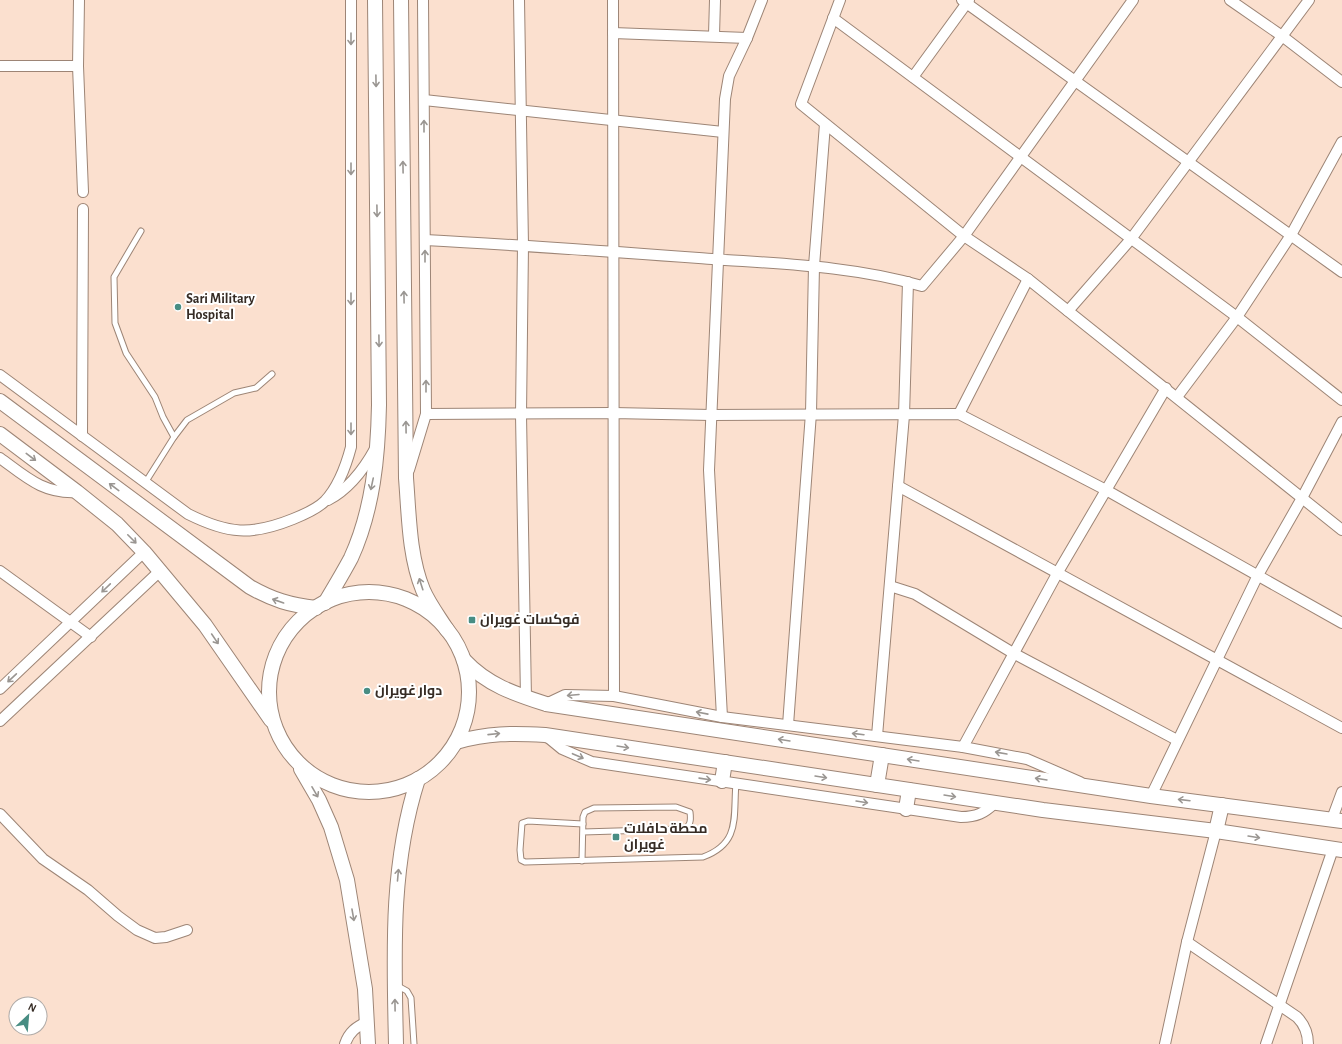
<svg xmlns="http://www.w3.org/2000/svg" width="1342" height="1044" viewBox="0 0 1342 1044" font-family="'Alegreya Sans',Cairo,sans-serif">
  <rect width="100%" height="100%" fill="#fbe0cf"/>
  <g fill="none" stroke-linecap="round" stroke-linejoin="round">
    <defs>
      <g id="lane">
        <polyline points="141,231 114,277 115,323 126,353 155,397 163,417 174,437 145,483"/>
        <polyline points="174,437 187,420 234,393 256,388 272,374"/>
        <path d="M 583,824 L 528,821 L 522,823 L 520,850 L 521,860 L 525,862 L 703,857 C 741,843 733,817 736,783"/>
        <path d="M 582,861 L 583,817 L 585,812 L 594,808 L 676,807 L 690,812 C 691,820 691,827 682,829 L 583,832"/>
        <polyline points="396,985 407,991 411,998 414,1044"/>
      </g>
      <g id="street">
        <polyline points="79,0 78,66 83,192"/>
        <polyline points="519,0 523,245 521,415 526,698"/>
        <polyline points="613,0 614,696"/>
        <polyline points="840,0 801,104 964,236 1028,279 1342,530"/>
        <polyline points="962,0 1342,272"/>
        <polyline points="1230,0 1282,36 1342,82"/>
        <polyline points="833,18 1237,317 1342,400"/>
        <polyline points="613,33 747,38"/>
        <polyline points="714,35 715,0"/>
        <polyline points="0,66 78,66"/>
        <polyline points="913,77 969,0"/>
        <polyline points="424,100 723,132"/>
        <path d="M 425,240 C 521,245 616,252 712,259 C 782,264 854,266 922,286 L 964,236 L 1133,0"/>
        <polyline points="1068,311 1131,239 1309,0"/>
        <path d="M 0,375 L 188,514 C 228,534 251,536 293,519 C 303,515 317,509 325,501 C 339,486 346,466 351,447 L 351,0"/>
        <polyline points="1177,397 1237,317 1291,235 1342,142"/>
        <polyline points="426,414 613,413 711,415 959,414 1106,490 1342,623"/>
        <polyline points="959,414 1028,279"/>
        <polyline points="82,436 83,209"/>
        <path d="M 0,458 C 26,477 43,494 77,492"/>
        <polyline points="409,470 426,414 423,0"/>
        <polyline points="898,486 1342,728"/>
        <path d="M 328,500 C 349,489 364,469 375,449"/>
        <polyline points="0,571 91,637"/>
        <polyline points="890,586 915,594 1013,653 1177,740"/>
        <polyline points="0,689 144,552"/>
        <polyline points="546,704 565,695 614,696 722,717 963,747 1027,759 1080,782"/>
        <polyline points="722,717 709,470 725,99 729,76 747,38 762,0"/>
        <polyline points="0,721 161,570"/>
        <polyline points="788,725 811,413 814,266 825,124"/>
        <path d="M 545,735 L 562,749 L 592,762 L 961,817 C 977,817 984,813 995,803"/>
        <polyline points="877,736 904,415 908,282"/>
        <polyline points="963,747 1058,572 1166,388"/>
        <polyline points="1151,796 1258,575 1302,498 1342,422"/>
        <polyline points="0,814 43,859 88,890 118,916 137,930 155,938 166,937 187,930"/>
        <polyline points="1332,819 1342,792"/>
        <path d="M 1187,942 L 1297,1017 C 1305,1025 1308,1033 1308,1044"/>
        <path d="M 345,1044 C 349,1032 356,1027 367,1022"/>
        <polyline points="1165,1044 1187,942 1216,831"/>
        <polyline points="1266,1044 1333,849"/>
      </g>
      <g id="secondary">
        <path d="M 401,0 L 406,478 C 409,515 409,556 423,590 C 429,604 439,617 447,630"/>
        <path d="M 0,401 L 250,587 C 273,600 290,605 316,608"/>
        <polyline points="0,434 77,492 117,524 144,552 205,625 271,720"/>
        <circle cx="369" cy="692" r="100"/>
        <path d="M 325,603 C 334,588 343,573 351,558 C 373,510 378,456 379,405 L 375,0"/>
        <path d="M 464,660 C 487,685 515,694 546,704 L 1151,796 L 1342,821"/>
        <path d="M 456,742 C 488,733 512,733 545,735 L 1043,810 L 1216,831 L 1342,850"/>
        <polyline points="301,769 319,800 331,827 347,880 365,989 368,1044"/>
        <polyline points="722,781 725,762"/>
        <polyline points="877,785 882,755"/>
        <polyline points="906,809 909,790"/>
        <polyline points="1216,831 1222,805"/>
        <path d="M 396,1044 C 394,954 390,866 418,779"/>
      </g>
    </defs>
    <use href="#lane" stroke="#9d8576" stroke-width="7"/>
    <use href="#street" stroke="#9d8576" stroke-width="12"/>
    <use href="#secondary" stroke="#9d8576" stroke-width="16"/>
    <use href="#lane" stroke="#fff" stroke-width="5"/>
    <use href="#street" stroke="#fff" stroke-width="10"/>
    <use href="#secondary" stroke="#fff" stroke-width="14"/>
  </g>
  <defs><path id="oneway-shaft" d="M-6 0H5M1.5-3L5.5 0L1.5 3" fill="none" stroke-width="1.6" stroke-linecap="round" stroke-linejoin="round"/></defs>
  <g stroke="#9a9692">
    <use href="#oneway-shaft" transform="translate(351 39) rotate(90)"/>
    <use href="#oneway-shaft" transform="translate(376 81) rotate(89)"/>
    <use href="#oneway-shaft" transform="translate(424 126) rotate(-90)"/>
    <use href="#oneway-shaft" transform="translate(403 167) rotate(-91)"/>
    <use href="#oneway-shaft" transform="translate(351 169) rotate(90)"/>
    <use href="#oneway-shaft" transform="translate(377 211) rotate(89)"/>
    <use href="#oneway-shaft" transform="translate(425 256) rotate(-90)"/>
    <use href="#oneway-shaft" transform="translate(404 297) rotate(-91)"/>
    <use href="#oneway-shaft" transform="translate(351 299) rotate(90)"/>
    <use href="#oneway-shaft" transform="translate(379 341) rotate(89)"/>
    <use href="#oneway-shaft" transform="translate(426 386) rotate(-90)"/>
    <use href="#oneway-shaft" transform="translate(406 427) rotate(-91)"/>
    <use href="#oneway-shaft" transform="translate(351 429) rotate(90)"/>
    <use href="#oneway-shaft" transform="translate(31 457) rotate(37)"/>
    <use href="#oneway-shaft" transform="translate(372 484) rotate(102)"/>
    <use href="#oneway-shaft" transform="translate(114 487) rotate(-143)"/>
    <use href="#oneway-shaft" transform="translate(132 539) rotate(45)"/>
    <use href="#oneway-shaft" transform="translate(421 584) rotate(-108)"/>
    <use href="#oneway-shaft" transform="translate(106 588) rotate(136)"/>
    <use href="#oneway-shaft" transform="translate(278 601) rotate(-161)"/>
    <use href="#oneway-shaft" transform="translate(215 639) rotate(56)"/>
    <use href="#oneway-shaft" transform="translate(12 678) rotate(137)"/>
    <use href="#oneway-shaft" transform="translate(573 695) rotate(175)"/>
    <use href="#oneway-shaft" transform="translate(702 713) rotate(-169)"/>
    <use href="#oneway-shaft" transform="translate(494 734) rotate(-6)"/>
    <use href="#oneway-shaft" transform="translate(858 734) rotate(-173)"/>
    <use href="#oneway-shaft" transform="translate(784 740) rotate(-171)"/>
    <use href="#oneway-shaft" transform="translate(623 747) rotate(9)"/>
    <use href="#oneway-shaft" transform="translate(1001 753) rotate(-170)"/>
    <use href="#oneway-shaft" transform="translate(578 756) rotate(23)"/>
    <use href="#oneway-shaft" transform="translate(913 760) rotate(-171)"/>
    <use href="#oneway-shaft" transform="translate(821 777) rotate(9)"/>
    <use href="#oneway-shaft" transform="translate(705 779) rotate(8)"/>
    <use href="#oneway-shaft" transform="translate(1041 779) rotate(-171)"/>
    <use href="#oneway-shaft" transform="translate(315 792) rotate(60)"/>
    <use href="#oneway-shaft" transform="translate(950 796) rotate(9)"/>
    <use href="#oneway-shaft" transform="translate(1184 800) rotate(-173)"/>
    <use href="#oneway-shaft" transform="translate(862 802) rotate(9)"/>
    <use href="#oneway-shaft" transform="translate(1254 837) rotate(9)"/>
    <use href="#oneway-shaft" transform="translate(398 875) rotate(-85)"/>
    <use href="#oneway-shaft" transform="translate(353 915) rotate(80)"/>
    <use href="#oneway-shaft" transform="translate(395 1005) rotate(-91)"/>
  </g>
  <g fill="#488d83" stroke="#fff" stroke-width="1.5">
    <circle cx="178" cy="307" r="4"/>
    <rect x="468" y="616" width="8" height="8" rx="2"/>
    <circle cx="367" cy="691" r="4"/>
    <rect x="612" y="833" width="8" height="8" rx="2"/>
  </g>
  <g text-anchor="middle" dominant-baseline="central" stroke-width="4" stroke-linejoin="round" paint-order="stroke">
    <g font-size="14" font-weight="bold" fill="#362c25" stroke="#fff" text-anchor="start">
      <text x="186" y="299">Sari Military<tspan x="186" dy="16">Hospital</tspan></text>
      <text x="480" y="620">فوكسات غويران</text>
      <text x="375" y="691">دوار غويران</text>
      <text x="624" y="829">محطة حافلات<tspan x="624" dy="16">غويران</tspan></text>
    </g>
  </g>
  <g transform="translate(28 1016) rotate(26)"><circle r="19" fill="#ffffff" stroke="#afaba8"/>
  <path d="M0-3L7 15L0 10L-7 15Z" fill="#488d83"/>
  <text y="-6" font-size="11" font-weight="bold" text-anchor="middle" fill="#362c25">N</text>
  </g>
</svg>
